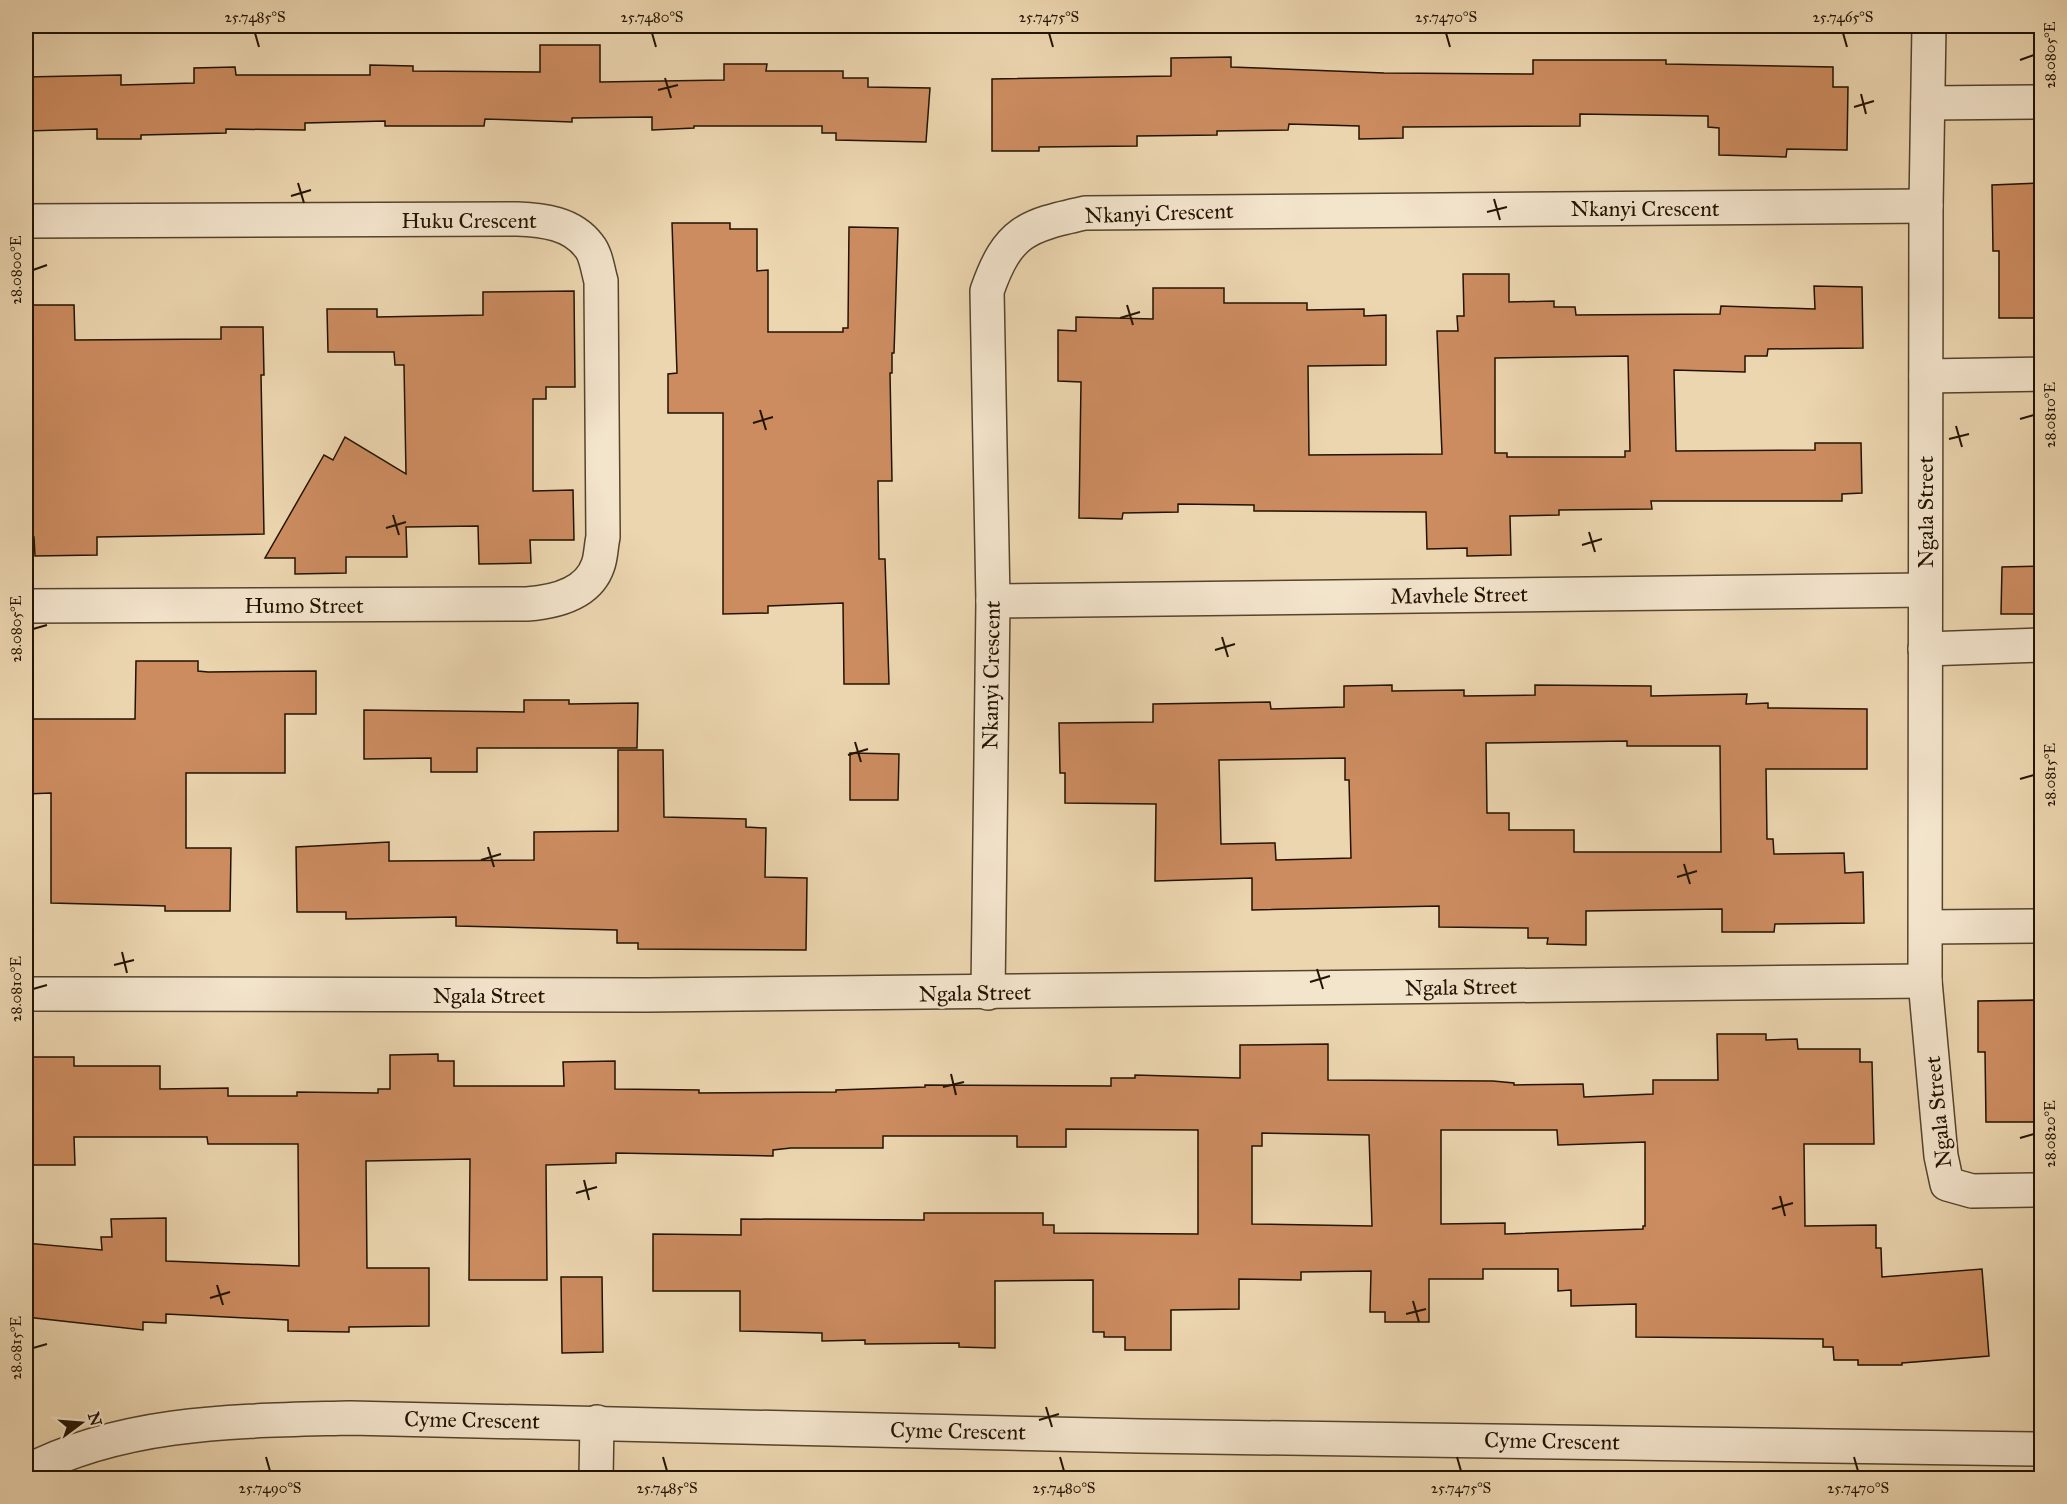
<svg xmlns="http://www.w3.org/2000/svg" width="2067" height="1504" viewBox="0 0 2067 1504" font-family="'IM FELL Great Primer',serif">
  <rect width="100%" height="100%" fill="#ecd6b0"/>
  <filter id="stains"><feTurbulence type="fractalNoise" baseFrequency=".00333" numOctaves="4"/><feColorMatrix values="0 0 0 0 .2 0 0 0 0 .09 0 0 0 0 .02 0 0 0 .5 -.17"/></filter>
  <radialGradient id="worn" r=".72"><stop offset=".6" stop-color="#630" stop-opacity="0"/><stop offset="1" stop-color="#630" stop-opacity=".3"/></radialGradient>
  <g fill="#cc8c60" stroke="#221300" stroke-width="1.5" fill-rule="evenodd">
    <polygon points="540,45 600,45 600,82 724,80 724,64 767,64 766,71 843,71 843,78 868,78 868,87 930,88 926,142 836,140 836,133 822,133 822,126 694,126 694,128 652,130 652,117 572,118 572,122 485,119 484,126 385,126 385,121 305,123 305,130 226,129 226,133 141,135 141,139 97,139 97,129 26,131 26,77 121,75 121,85 194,83 194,68 235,67 236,75 370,75 370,65 413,66 413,71 540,72"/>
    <polygon points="1231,57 1231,67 1384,73 1533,74 1533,60 1666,60 1666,64 1833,67 1833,87 1848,87 1847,150 1787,149 1786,157 1719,155 1719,128 1708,127 1708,116 1580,114 1580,126 1403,127 1403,138 1359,139 1359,126 1289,124 1288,130 1217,131 1217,135 1137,136 1137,146 1039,147 1039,151 992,151 992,79 1171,76 1171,58"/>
    <polygon points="2037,183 2038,215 2042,215 2042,318 1999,318 1999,251 1993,251 1992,185"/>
    <polygon points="672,223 730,223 730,229 757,229 757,271 768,270 768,332 843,332 843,328 848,328 849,227 898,228 894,353 892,353 892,373 890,373 892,481 878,481 879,559 885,559 889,684 844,684 843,603 768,606 768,613 723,614 723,413 668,413 668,374 677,373"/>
    <path d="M 1463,274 L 1509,274 L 1509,302 L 1554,301 L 1554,307 L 1575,307 L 1576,315 L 1720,314 L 1721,306 L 1815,309 L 1814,286 L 1862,287 L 1863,348 L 1768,349 L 1767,356 L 1745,356 L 1745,372 L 1674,370 L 1676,451 L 1815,450 L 1815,443 L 1861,443 L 1862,493 L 1842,494 L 1842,501 L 1651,501 L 1652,509 L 1559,510 L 1559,515 L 1510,516 L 1511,555 L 1467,556 L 1467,548 L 1427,549 L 1426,512 L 1254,511 L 1254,505 L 1178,504 L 1178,512 L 1123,513 L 1122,519 L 1079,518 L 1081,382 L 1058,381 L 1058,330 L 1076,331 L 1076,317 L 1153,319 L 1153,288 L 1224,288 L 1224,303 L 1307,303 L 1307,310 L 1364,309 L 1364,316 L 1386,315 L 1386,365 L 1308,366 L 1309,455 L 1442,454 L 1437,331 L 1458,331 L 1457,316 L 1464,316 ZM 1628,356 L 1630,451 L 1625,451 L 1625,457 L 1507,457 L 1507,453 L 1495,453 L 1495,358 Z"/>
    <polygon points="574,291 575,387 546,387 546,399 533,399 533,491 573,490 574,540 530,540 531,563 479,564 478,526 406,527 407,557 346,557 346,573 295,574 295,558 265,558 324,455 333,460 345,437 406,474 404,365 395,365 394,352 328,352 327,309 377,309 377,317 483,315 483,292"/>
    <polygon points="32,305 74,305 75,340 221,339 221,327 263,327 264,375 261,375 264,534 97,537 97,555 35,556 34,537 26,538 26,346 33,346"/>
    <polygon points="2042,566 2042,614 2001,614 2002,567"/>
    <polygon points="136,661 198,661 198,671 208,672 316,671 316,714 285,714 285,773 186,773 186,848 231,848 230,911 165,911 165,906 51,903 51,793 26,794 26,719 135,719"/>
    <path d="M 1392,685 L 1392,691 L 1464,690 L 1464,696 L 1535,695 L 1535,685 L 1651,686 L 1651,696 L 1747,694 L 1746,704 L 1768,703 L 1768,708 L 1867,709 L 1867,769 L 1766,769 L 1767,839 L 1773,839 L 1774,854 L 1844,853 L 1845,873 L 1863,872 L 1864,923 L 1775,924 L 1774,932 L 1722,932 L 1722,909 L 1586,911 L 1586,945 L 1547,944 L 1548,938 L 1528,938 L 1528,928 L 1439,927 L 1439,906 L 1252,910 L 1252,878 L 1155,881 L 1156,804 L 1065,803 L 1065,773 L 1060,773 L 1059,723 L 1153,722 L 1153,704 L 1270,702 L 1271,709 L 1344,707 L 1344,686 ZM 1627,741 L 1627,746 L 1720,746 L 1721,852 L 1574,852 L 1574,830 L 1509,830 L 1509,813 L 1487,813 L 1486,743 ZM 1345,758 L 1345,780 L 1349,780 L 1351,858 L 1276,860 L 1275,843 L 1221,844 L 1219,760 Z"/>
    <polygon points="524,700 569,700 569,704 638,703 637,748 477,748 477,772 431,772 431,758 364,759 364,710 524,712"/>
    <polygon points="618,750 663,750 664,817 746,819 746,827 766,828 765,877 807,878 806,950 638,949 638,943 617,943 617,930 456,926 456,917 346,919 346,912 297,912 296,847 389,842 389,861 534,860 534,832 618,831"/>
    <polygon points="850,753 899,754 898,800 850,800"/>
    <polygon points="2042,1000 2042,1122 1986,1122 1985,1052 1978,1052 1978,1001"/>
    <path d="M 1717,1034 L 1766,1034 L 1766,1040 L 1797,1039 L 1798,1049 L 1860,1049 L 1860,1062 L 1872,1062 L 1874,1144 L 1804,1144 L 1805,1226 L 1876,1225 L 1876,1248 L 1881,1248 L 1882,1277 L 1982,1269 L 1989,1356 L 1902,1363 L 1902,1365 L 1858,1365 L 1858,1360 L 1834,1360 L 1833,1347 L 1823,1347 L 1823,1339 L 1636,1337 L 1636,1304 L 1571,1306 L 1571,1290 L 1558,1291 L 1558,1269 L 1483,1269 L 1483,1279 L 1429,1279 L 1429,1322 L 1385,1322 L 1385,1312 L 1370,1312 L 1371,1271 L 1301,1272 L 1301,1280 L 1239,1279 L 1239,1309 L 1171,1310 L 1171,1350 L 1125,1350 L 1125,1337 L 1104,1337 L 1104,1332 L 1093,1332 L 1093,1280 L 995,1281 L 995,1348 L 959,1347 L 959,1343 L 865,1344 L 865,1340 L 822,1341 L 822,1333 L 740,1331 L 740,1291 L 653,1291 L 653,1234 L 741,1235 L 741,1219 L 924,1220 L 924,1213 L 1043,1213 L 1043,1225 L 1054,1225 L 1054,1233 L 1198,1234 L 1198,1130 L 1066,1129 L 1066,1147 L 1017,1147 L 1017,1136 L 883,1136 L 883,1148 L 791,1148 L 773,1150 L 773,1156 L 616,1153 L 616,1163 L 546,1165 L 547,1280 L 469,1280 L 470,1159 L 366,1161 L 367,1268 L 429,1268 L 429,1326 L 349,1327 L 349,1332 L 288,1331 L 288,1320 L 166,1314 L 166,1323 L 143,1322 L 143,1330 L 26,1317 L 26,1243 L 102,1250 L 101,1237 L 112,1237 L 111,1219 L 166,1218 L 166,1261 L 299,1266 L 298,1144 L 208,1144 L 207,1137 L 74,1137 L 75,1165 L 29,1165 L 28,1057 L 74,1057 L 74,1066 L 160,1066 L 160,1089 L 228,1088 L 228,1096 L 297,1096 L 297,1092 L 378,1093 L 378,1089 L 390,1089 L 390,1055 L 438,1054 L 438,1061 L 454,1061 L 454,1086 L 564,1086 L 563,1062 L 615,1061 L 615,1089 L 699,1090 L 699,1093 L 836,1092 L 836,1090 L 925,1087 L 925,1085 L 1111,1086 L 1111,1078 L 1135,1078 L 1135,1075 L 1240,1078 L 1240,1045 L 1328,1044 L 1328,1080 L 1493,1081 L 1514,1083 L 1514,1085 L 1583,1084 L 1584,1097 L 1653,1094 L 1653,1080 L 1718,1080 ZM 1441,1130 L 1557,1130 L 1558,1145 L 1645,1142 L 1645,1226 L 1643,1226 L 1643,1229 L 1505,1234 L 1505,1223 L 1441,1224 ZM 1262,1133 L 1369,1135 L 1372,1226 L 1252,1224 L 1252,1146 L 1262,1146 Z"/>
    <polygon points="561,1277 602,1277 603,1352 562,1353"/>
  </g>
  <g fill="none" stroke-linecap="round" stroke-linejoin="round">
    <defs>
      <g id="minor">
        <polyline points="1929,26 1926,206 1925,981 1941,1156 1947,1184 1972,1191 2042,1190"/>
        <polyline points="1928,103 2042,102"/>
        <path d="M 26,221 L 517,219 C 543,220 572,223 589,246 C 596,254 598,271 601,281 L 603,537 C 601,546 601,557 598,565 C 588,595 553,602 527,604 L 26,606"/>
        <polyline points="1926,376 2042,374"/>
        <polyline points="993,601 1925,590"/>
        <polyline points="1925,649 2042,645"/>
        <polyline points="1926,927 2042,926"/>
        <path d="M 988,993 L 993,601 L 987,291 C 1008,231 1026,226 1085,213 L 1926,206"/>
        <polyline points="26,994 647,995 1925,981"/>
        <path d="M 26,1472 C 126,1420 241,1421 350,1418 L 1141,1436 L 2042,1449"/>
        <polyline points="596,1478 597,1422"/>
      </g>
    </defs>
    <use href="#minor" stroke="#54442c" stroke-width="36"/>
    <use href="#minor" stroke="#f3e4cc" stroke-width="33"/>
  </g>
  <path fill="none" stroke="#221300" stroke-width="2" d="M 255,33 L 259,47M 652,33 L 656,47M 1049,33 L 1053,47M 1446,33 L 1450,47M 1843,33 L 1847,47M 2020,60 L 2034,55M 665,78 L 671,98M 658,90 L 678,85M 1861,94 L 1866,114M 1854,107 L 1874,101M 298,183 L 304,203M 291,196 L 311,190M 1494,199 L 1500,220M 1487,212 L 1507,207M 33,270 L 47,265M 1127,305 L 1133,325M 1120,318 L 1140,312M 760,410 L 766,430M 2020,419 L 2034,415M 753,423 L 773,417M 1956,426 L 1962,447M 1949,439 L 1969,434M 393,515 L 399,535M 386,528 L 406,522M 1589,532 L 1595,552M 1582,545 L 1602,539M 33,629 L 47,625M 1222,637 L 1228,657M 1215,650 L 1235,644M 855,742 L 861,762M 848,755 L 868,749M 2020,779 L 2034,775M 488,847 L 494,867M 481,860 L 501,854M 1684,864 L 1690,884M 1677,877 L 1697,871M 122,952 L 127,973M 114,965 L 134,960M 1317,969 L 1323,989M 1310,982 L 1330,976M 33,989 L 47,985M 951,1074 L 956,1095M 943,1087 L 964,1082M 2020,1138 L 2034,1134M 584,1180 L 589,1200M 576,1193 L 597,1187M 1780,1196 L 1785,1216M 1772,1209 L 1793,1203M 217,1285 L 223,1305M 210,1298 L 230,1292M 1413,1301 L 1419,1322M 1406,1314 L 1426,1309M 33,1348 L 47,1344M 1046,1407 L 1052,1427M 1039,1420 L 1059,1414M 266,1457 L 270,1471M 663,1457 L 667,1471M 1060,1457 L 1064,1471M 1457,1457 L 1461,1471M 1854,1457 L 1858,1471"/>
  <g text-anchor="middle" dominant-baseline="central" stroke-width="4.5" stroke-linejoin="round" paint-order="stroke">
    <g font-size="22" fill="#221300" stroke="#f3e4cc">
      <text x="1645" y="208">Nkanyi Crescent</text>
      <text transform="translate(1159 213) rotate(-2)">Nkanyi Crescent</text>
      <text x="469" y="220">Huku Crescent</text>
      <text transform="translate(1925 512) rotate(-90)">Ngala Street</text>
      <text transform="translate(1459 595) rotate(-1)">Mavhele Street</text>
      <text x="304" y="605">Humo Street</text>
      <text transform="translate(991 675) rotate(-89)">Nkanyi Crescent</text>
      <text transform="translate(1461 987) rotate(-1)">Ngala Street</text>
      <text transform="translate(975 993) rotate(-1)">Ngala Street</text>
      <text x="489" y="995">Ngala Street</text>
      <text transform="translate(1938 1112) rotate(-96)">Ngala Street</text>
      <text transform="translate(472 1420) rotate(1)">Cyme Crescent</text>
      <text transform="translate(958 1431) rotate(1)">Cyme Crescent</text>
      <text transform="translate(1552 1441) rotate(1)">Cyme Crescent</text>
    </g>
  </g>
  <rect width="2067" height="1504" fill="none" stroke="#ecd6b0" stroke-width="66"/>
  <g transform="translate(81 1423) rotate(74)" stroke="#f3e4cc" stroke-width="4.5" paint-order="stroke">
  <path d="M0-4.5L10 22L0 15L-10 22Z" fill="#221300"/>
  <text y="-9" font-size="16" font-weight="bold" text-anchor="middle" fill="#221300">N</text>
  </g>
  <rect x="33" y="33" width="2001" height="1438" fill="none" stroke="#221300" stroke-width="2"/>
  <g font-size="15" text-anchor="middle" fill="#221300">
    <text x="255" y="22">25.7485°S</text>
    <text x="652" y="22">25.7480°S</text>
    <text x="1049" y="22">25.7475°S</text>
    <text x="1446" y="22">25.7470°S</text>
    <text x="1843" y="22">25.7465°S</text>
    <text transform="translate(2050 55) rotate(-90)" y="5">28.0805°E</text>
    <text transform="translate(16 270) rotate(-90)" y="5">28.0800°E</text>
    <text transform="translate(2050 415) rotate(-90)" y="5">28.0810°E</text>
    <text transform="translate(16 629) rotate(-90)" y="5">28.0805°E</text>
    <text transform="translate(2050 775) rotate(-90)" y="5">28.0815°E</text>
    <text transform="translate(16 989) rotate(-90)" y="5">28.0810°E</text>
    <text transform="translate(2050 1134) rotate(-90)" y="5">28.0820°E</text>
    <text transform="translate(16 1348) rotate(-90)" y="5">28.0815°E</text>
    <text x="270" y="1493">25.7490°S</text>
    <text x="667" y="1493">25.7485°S</text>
    <text x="1064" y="1493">25.7480°S</text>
    <text x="1461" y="1493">25.7475°S</text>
    <text x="1858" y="1493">25.7470°S</text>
  </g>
  <rect width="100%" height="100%" filter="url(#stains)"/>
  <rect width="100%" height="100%" fill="url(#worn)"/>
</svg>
